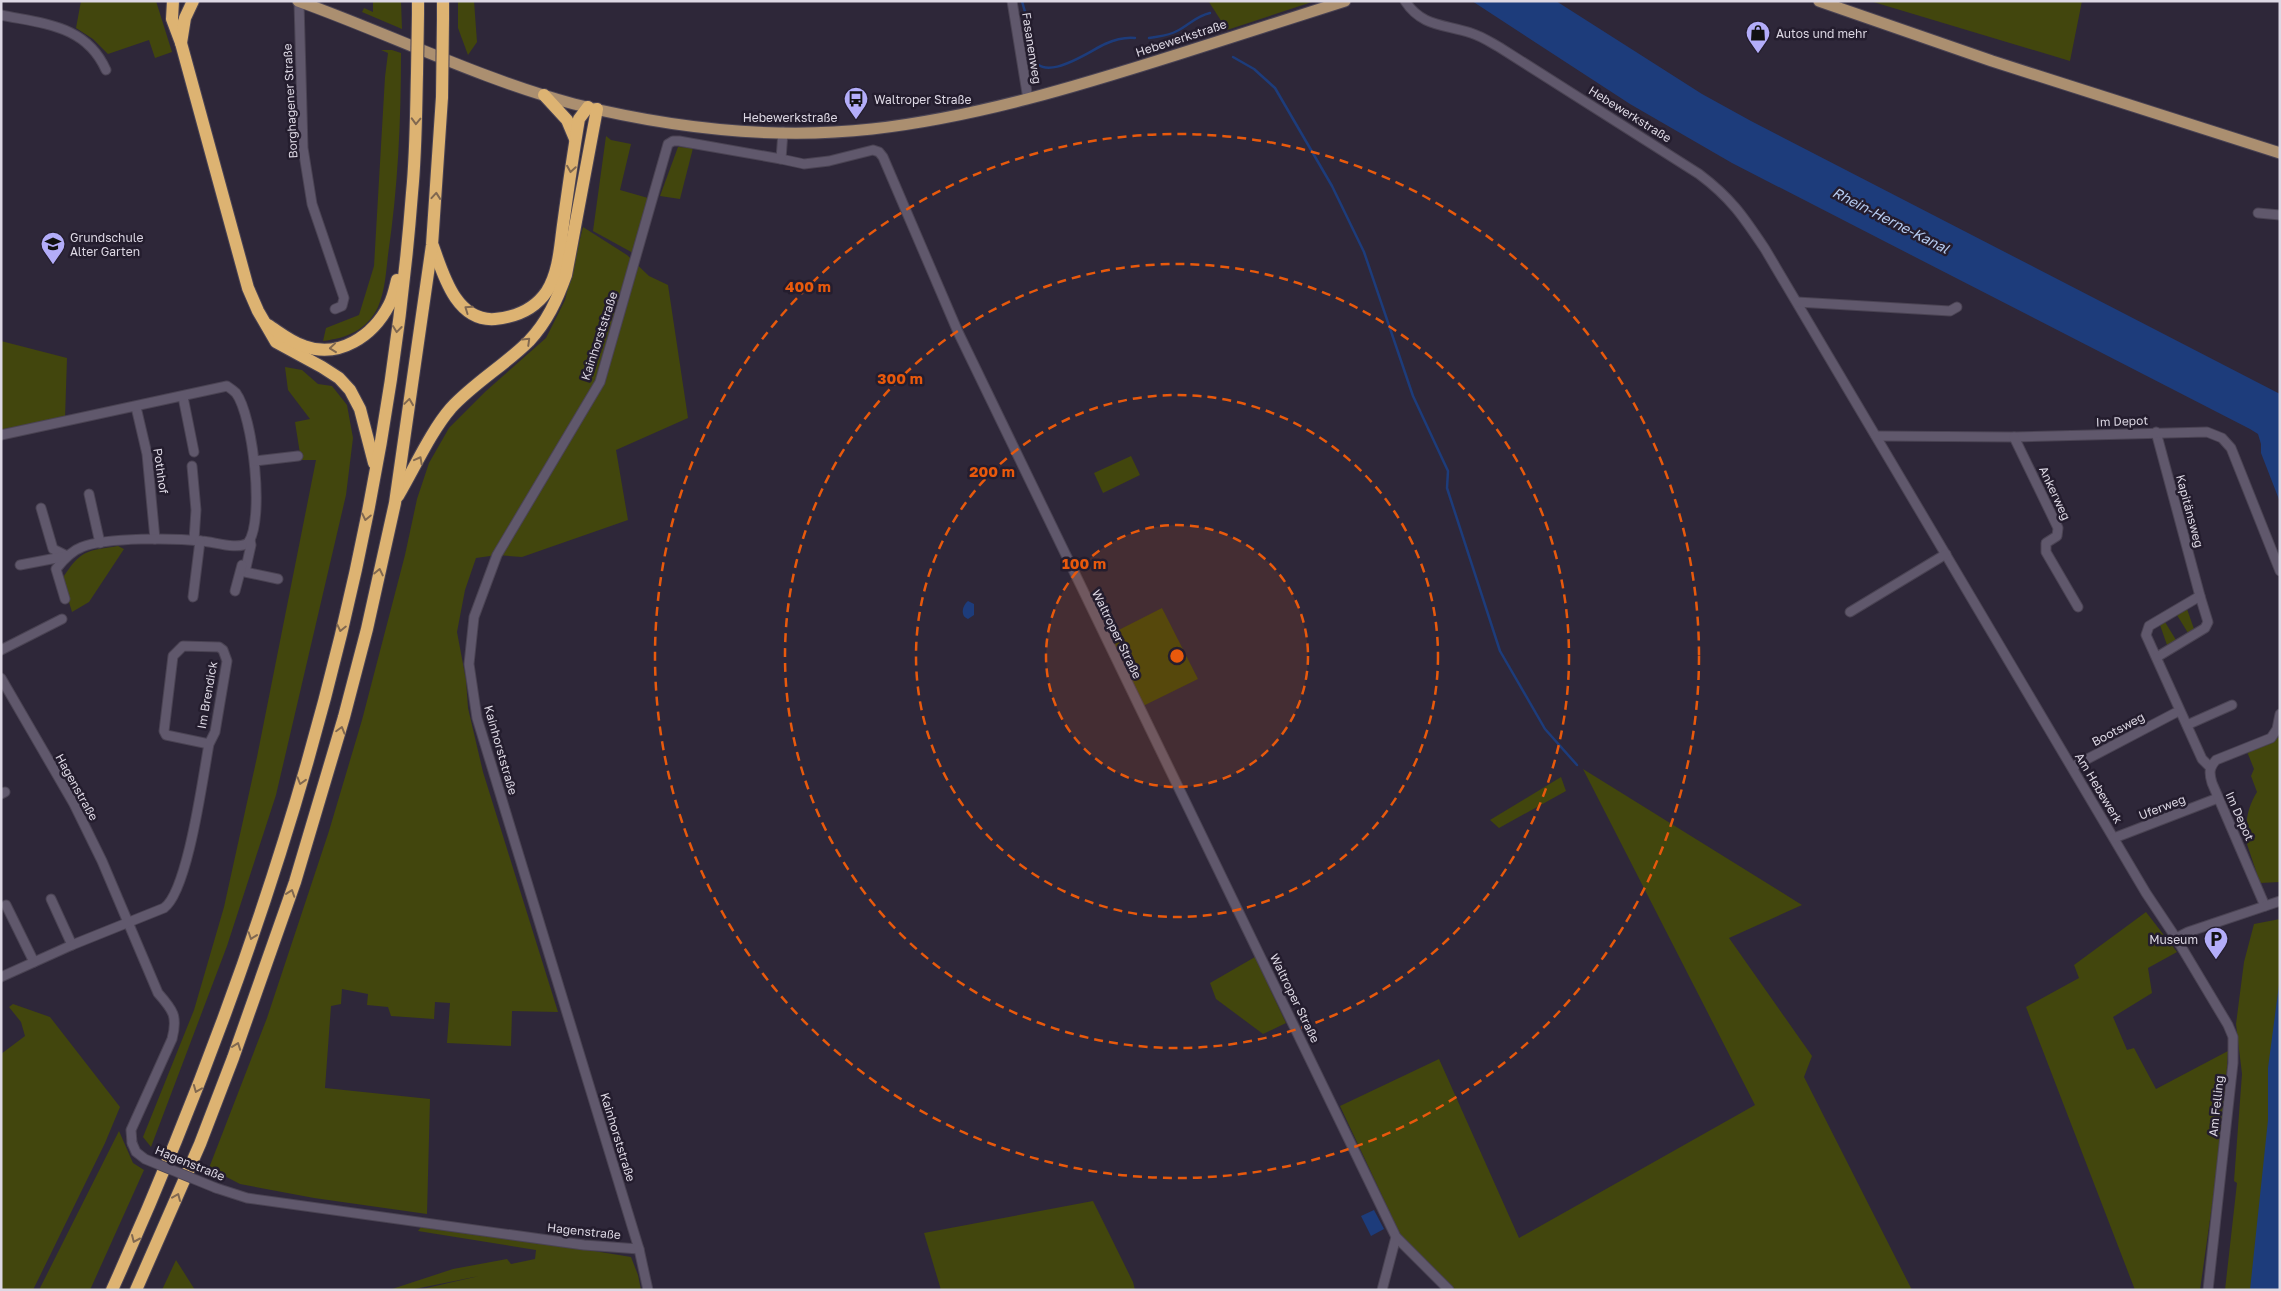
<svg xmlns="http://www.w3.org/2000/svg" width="2281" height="1291" viewBox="0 0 2281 1291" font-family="'Golos Text',sans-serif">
  <rect width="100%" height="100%" fill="#2e2739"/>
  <g fill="#42460d">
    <polygon points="81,1 156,1 172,52 155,58 149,40 108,54 93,39 76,28"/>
    <polygon points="373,1 401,1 402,29 362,12 364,8 373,12"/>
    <polygon points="458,1 474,1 477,42 468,55 458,28"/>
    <polygon points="1211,1 1315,1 1227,30 1209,2"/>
    <polygon points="1870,1 2082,1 2070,61"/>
    <path d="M 381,50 L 392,50 L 401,53 C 401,121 398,188 388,255 C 386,272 385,291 378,307 C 367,330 347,338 323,341 L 326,328 L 359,315 L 374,266 L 385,77 L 388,53 Z"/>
    <polygon points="606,136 611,140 631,144 620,190 648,198 633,253 593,231"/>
    <polygon points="678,147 693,148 680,199 660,196"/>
    <polygon points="583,227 627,255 649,276 668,285 688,418 616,450 628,520 522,557 497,555 476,558 465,590 457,632 466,680 468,708 483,772 558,1012 512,1011 511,1046 447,1043 450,1003 435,1002 434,1019 391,1016 388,1007 367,1005 368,994 342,989 341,1004 331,1006 325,1088 430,1099 427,1214 314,1198 240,1184 209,1168 267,1018 329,831 362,720 405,555 417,499 429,463 449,428 486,391 546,338 565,300"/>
    <polygon points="1,341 67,358 65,418 1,431"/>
    <polygon points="285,367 302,370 318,384 332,386 347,405 353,438 346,495 276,795 227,946 151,1147 143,1137 194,1010 224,907 257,757 316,460 301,460 295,422 310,419 288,390"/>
    <polygon points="1131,456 1140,475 1103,493 1094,473"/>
    <path d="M 118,546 L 124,549 L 89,602 L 72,612 L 62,579 C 81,550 85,551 118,546 Z"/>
    <polygon points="1162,608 1198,679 1141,707 1105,637"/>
    <polygon points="2187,609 2194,629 2188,633 2177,615"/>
    <polygon points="2165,622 2176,640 2167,645 2160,625"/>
    <path d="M 2280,737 L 2280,882 L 2260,883 L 2244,835 L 2247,834 C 2245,819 2249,805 2257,792 L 2251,776 L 2254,769 L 2246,749 Z"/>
    <polygon points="1583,769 1802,905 1729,938 1812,1056 1804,1077 1912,1290 1448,1290 1409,1253 1340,1106 1439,1059 1519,1238 1755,1105"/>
    <polygon points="1561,777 1566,791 1499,828 1490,820"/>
    <polygon points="2146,912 2177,952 2148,968 2152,993 2113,1017 2127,1050 2134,1048 2156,1089 2228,1051 2223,1127 2200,1290 2135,1290 2026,1007 2079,978 2074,965"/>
    <polygon points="2280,919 2280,1290 2225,1290 2237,1183 2234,1181 2242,1074 2236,1024 2244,962 2254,924"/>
    <polygon points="1255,957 1286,1023 1263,1034 1216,999 1210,983"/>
    <polygon points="13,1004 50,1017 120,1107 105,1143 33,1290 1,1290 1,1054 25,1036 21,1022 9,1007"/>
    <polygon points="119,1131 133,1163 144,1170 90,1290 39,1290"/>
    <polygon points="1093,1201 1133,1282 1135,1290 941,1290 924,1233"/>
    <polygon points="421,1227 539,1242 631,1257 638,1275 641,1290 418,1290 479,1276 410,1290 389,1290 453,1269 507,1259 511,1264 535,1259 536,1250 418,1231"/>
    <polygon points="176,1260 195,1290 162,1290"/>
  </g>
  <g fill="#1d3c7b">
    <polygon points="1472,1 1556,1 1702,94 1751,121 2280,394 2280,502 2261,453 2261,444 2258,434 2250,429 1732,163 1630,104"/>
    <path d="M 968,601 L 974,604 L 974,615 L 968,619 C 960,616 962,606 968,601 Z"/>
    <polygon points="2280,977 2280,1290 2250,1290 2268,1120 2268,1068"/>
    <polygon points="1374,1210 1384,1229 1371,1236 1361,1216"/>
  </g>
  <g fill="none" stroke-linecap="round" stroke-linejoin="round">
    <g stroke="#1d3c7b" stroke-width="2.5">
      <path d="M 1022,1 C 1024,10 1028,19 1029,27 C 1029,36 1028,45 1031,54 C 1041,87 1089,51 1105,44 C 1114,40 1125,37 1135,38"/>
      <path d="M 1149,38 C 1159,36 1168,36 1177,31 C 1189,25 1196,16 1210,13"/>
      <polyline points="1233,57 1254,69 1275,88 1332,186 1364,252 1413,396 1448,471 1447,488 1500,651 1545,729 1577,765"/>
    </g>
    <defs>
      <g id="minor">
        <polyline points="1012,1 1028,99"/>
        <path d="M 1405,1 C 1422,27 1444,24 1471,33 C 1481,36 1490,42 1499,47 L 1699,174 C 1731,198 1743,216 1765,249 L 2146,893 L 2176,938 L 2228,1025 L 2233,1037 L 2233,1063 L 2208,1290"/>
        <polyline points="299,2 303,148 312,204 344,298 342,306 335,309"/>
        <path d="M 1,15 C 44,24 86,25 106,70"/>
        <polyline points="783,132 781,159 804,164 829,161 873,150 879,152 883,157 958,332 1396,1237 1449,1290"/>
        <polyline points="2258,213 2280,215"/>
        <polyline points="1797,302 1950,311 1957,307"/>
        <polyline points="183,397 194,452"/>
        <polyline points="136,407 147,454 155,539"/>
        <polyline points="2156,432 2200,596 2149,626 2146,635 2202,759 2210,767"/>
        <path d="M 1,435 L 227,386 C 230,388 234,391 236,393 C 253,416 265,520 248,543 C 237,550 215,542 202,541 C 175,538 107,537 82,547 C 71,551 63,560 56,569 L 65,599"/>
        <polyline points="1876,436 2014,437 2207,432 2222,438 2231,448 2280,571"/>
        <polyline points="2014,437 2058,528 2057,536 2046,543 2046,552 2078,607"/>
        <polyline points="255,461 298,456"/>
        <polyline points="192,466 196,510 194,540"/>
        <polyline points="89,494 100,543"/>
        <polyline points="41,508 53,549 67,556"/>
        <polyline points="250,540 251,545 245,572 278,579"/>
        <polyline points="20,565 67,556"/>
        <polyline points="235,591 242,565"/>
        <polyline points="193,597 200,541"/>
        <polyline points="1850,612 1946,554"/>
        <polyline points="1,650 62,619"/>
        <polyline points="2157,657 2205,628 2208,622 2200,596"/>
        <path d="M 1,678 L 74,804 L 102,861 L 158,993 C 173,1010 178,1016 172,1039 L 131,1130 L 132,1143"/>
        <polyline points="2187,725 2232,705"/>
        <polyline points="2072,767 2175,713"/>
        <polyline points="1,794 5,792"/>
        <polyline points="2114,838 2218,798"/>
        <polyline points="51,899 72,945"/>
        <polyline points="6,905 34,962"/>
        <path d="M 2265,906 L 2212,783 C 2209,773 2209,768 2216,760 L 2271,738 L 2277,729 L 2280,714"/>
        <polyline points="2176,938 2188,932 2280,901"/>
        <path d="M 1,977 L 72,945 L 164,908 C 188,891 203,776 209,744 L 215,732 L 227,661 L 223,650 L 219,647 L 183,646 L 173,656 L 164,731 L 166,735 L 209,744"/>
        <polyline points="216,1188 247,1198 584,1245 639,1249"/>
        <polyline points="648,1290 639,1249 477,718 469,664 474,617 497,555 600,382 668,144 673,141 679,141 781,159"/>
        <polyline points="1382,1290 1396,1237"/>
      </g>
      <g id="major">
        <path d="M 298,1 C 390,34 480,79 574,104 C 671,128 773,140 872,129 C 977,117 1078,86 1179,54 C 1234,36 1290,19 1345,1"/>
        <polyline points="1819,1 1992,61 2280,153"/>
      </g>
      <g id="highway">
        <polyline points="173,1 172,19 181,43 248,288 258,311 276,342 322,367 339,378 350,390 360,409 374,463"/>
        <polyline points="418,1 418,14"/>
        <polyline points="443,1 443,19"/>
        <polyline points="181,43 185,18 193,1"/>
        <polyline points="544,95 567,120 575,139"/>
        <path d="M 433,246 C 443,274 456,322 495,319 C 516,317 535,309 547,291 C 559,272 560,246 563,225 C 568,189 573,154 579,119 L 588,107"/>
        <path d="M 268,325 C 279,332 291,342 304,346 C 339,359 373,336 389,305 C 393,298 395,288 397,280"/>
        <path d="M 398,496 C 414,469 431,431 451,408 C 474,383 505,365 529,341 C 547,322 557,300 566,275 L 597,109"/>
        <path d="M 112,1290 C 268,944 383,573 412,193 C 416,153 416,113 417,73"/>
        <polyline points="136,1290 200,1144 233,1058 295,882 344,717 367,629 395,503 432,245 442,97"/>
      </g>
    </defs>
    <use href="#minor" stroke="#4a4353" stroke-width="11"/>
    <use href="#major" stroke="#4a4353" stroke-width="13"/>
    <use href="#highway" stroke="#4a4353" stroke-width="14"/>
    <use href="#minor" stroke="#60586c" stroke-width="9"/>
    <use href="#major" stroke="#ab8f70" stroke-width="11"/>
    <use href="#highway" stroke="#ddb372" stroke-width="12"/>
    <defs>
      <polyline id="minor-bridge" points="132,1143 136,1152 145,1159 216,1188"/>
      <g id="highway-bridge">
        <polyline points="417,73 418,14"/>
        <polyline points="442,97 443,19"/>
      </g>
    </defs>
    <use href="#minor-bridge" stroke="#4a4353" stroke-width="11" stroke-linecap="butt"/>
    <use href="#highway-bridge" stroke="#4a4353" stroke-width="14" stroke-linecap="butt"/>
    <use href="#minor-bridge" stroke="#60586c" stroke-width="9"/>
    <use href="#highway-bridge" stroke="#ddb372" stroke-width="12"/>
  </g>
  <defs><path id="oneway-chevron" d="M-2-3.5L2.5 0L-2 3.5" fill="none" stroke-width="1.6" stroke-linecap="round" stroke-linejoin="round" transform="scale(1.25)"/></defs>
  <g stroke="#806850">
    <use href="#oneway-chevron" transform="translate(416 121) rotate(92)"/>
    <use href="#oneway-chevron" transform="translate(571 169) rotate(99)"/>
    <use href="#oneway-chevron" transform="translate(436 196) rotate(-85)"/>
    <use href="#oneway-chevron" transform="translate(468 309) rotate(-145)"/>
    <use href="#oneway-chevron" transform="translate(397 329) rotate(97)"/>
    <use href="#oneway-chevron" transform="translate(527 341) rotate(-44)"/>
    <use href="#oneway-chevron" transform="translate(333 348) rotate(174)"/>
    <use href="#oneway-chevron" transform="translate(409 402) rotate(-82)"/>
    <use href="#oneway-chevron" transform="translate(419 460) rotate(-62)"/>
    <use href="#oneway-chevron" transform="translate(366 517) rotate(102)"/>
    <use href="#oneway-chevron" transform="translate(379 572) rotate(-78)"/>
    <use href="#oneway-chevron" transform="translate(341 628) rotate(103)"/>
    <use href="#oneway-chevron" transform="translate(341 730) rotate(-74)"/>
    <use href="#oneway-chevron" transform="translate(301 781) rotate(107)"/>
    <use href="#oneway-chevron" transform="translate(291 893) rotate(-71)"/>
    <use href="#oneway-chevron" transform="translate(252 936) rotate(109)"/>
    <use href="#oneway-chevron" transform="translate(237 1046) rotate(-70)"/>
    <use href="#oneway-chevron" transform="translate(197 1089) rotate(112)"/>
    <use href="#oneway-chevron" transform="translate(177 1197) rotate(-67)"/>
    <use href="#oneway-chevron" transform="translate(135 1239) rotate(114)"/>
  </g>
  <circle cx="1177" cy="656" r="131" fill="#e8590c" fill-opacity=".12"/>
  <g fill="none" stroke="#e8590c" stroke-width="2.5" stroke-dasharray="9 6">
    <circle cx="1177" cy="656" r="131"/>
    <circle cx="1177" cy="656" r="261"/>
    <circle cx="1177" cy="656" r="392"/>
    <circle cx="1177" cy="656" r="522"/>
  </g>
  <defs>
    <symbol id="shop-pin" viewBox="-11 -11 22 30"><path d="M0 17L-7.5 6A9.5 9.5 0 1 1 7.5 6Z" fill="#b3adf9" stroke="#241d2e"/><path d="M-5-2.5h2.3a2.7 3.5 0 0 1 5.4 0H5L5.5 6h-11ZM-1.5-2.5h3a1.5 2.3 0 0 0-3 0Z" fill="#111"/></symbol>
    <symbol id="bus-pin" viewBox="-11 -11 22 30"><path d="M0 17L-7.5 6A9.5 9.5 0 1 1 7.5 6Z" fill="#b3adf9" stroke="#241d2e"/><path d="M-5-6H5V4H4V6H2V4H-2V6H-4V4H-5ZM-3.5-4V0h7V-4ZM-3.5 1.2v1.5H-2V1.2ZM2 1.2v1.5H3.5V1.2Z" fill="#111"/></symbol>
    <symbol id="school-pin" viewBox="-11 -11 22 30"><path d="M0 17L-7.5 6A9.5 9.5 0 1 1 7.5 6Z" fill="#b3adf9" stroke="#241d2e"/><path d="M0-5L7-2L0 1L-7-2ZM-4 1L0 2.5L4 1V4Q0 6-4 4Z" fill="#111"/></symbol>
    <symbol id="parking-pin" viewBox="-11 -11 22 30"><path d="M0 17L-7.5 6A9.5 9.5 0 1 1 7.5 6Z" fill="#b3adf9" stroke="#241d2e"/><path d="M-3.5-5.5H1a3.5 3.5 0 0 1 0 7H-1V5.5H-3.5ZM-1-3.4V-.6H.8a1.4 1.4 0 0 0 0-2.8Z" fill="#111"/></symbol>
  </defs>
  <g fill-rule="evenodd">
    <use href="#shop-pin" x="1744" y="19" width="28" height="38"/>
    <use href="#bus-pin" x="842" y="85" width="28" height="38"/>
    <use href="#school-pin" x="39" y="230" width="28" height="38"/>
    <use href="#parking-pin" x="2202" y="925" width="28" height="38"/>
  </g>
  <g text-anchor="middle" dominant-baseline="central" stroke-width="5" stroke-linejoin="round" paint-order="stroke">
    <g font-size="12" fill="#ddd8e4" stroke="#241d2e" text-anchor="start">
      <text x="1776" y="33">Autos und mehr</text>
      <text x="874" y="99">Waltroper Straße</text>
      <text x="70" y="237">Grundschule<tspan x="70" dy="14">Alter Garten</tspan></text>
      <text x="2198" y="939" text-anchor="end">Museum</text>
    </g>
    <g font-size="12" fill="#ddd8e4" stroke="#241d2e">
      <text transform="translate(1181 38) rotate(-18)">Hebewerkstraße</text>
      <text transform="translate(1032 48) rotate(81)">Fasanenweg</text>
      <text transform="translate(290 101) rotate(-93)">Borghagener Straße</text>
      <text transform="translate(1630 114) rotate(32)">Hebewerkstraße</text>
      <text x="790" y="117">Hebewerkstraße</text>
      <text transform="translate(599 336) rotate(-72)">Kainhorststraße</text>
      <text transform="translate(2122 421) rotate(-2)">Im Depot</text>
      <text transform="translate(161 471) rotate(82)">Pothhof</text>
      <text transform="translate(2055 493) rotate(65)">Ankerweg</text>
      <text transform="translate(2190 511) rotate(75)">Kapitänsweg</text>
      <text transform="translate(1117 634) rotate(64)">Waltroper Straße</text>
      <text transform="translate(207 695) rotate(-80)">Im Brendick</text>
      <text transform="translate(2118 729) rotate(-28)">Bootsweg</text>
      <text transform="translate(501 750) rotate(74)">Kainhorststraße</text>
      <text transform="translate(77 787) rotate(61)">Hagenstraße</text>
      <text transform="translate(2099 788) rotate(59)">Am Hebewerk</text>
      <text transform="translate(2162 807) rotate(-21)">Uferweg</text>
      <text transform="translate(2240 816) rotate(66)">Im Depot</text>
      <text transform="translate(1295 998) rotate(64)">Waltroper Straße</text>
      <text transform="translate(2216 1106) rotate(-84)">Am Felling</text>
      <text transform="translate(618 1137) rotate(73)">Kainhorststraße</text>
      <text transform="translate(190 1163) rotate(22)">Hagenstraße</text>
      <text transform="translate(584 1231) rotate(6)">Hagenstraße</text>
    </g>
    <g font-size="14" font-style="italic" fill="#b7ccf1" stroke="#241d2e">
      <text transform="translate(1891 220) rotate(27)">Rhein-Herne-Kanal</text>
    </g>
  </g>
  <circle cx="1177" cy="656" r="8" fill="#e8590c" stroke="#241d2e" stroke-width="2.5"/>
  <g font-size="15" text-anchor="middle" font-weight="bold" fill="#e8590c" stroke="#241d2e" stroke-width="5" stroke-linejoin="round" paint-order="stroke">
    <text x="808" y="292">400 m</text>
    <text x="900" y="384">300 m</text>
    <text x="992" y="477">200 m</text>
    <text x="1084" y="569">100 m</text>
  </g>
  <rect width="2281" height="1291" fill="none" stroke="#ddd8e4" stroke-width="5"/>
</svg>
